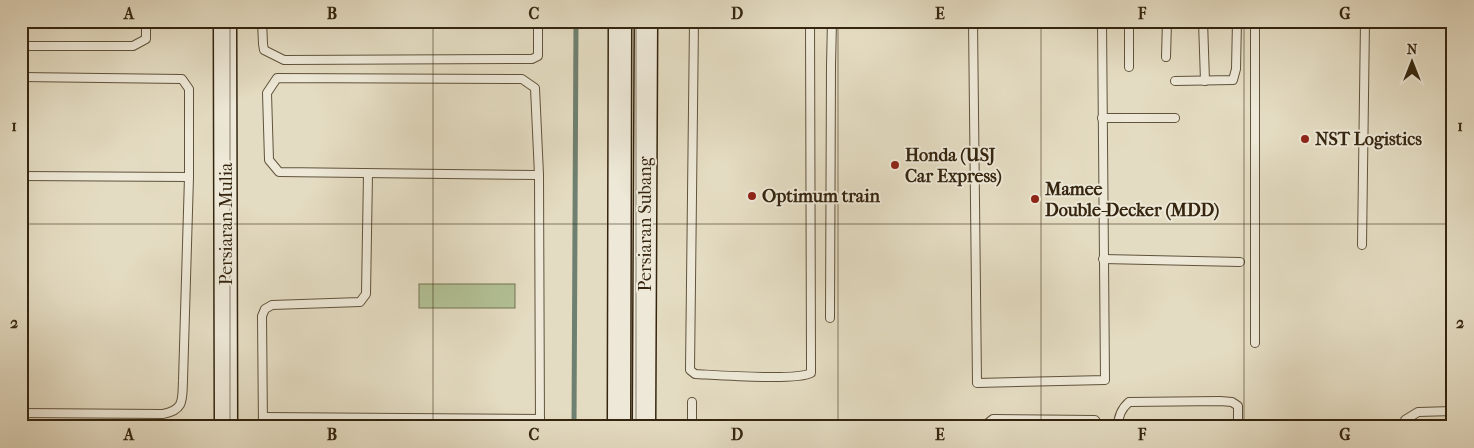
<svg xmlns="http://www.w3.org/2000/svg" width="1474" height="448" viewBox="0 0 1474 448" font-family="'IM FELL French Canon',serif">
  <rect width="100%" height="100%" fill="#e4dcc2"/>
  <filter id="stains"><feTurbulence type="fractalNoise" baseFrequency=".004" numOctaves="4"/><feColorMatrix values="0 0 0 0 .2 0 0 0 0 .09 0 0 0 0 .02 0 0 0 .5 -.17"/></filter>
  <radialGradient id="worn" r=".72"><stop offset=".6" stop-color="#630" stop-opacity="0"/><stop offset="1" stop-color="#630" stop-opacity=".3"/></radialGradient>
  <rect fill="#b2c195" stroke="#747352" x="419" y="284" width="96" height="24"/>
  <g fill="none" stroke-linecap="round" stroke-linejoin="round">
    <polyline stroke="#6f8070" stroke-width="5" points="574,427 576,21"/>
    <defs>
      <g id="lane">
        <polyline points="262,21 263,44 264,50 284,60 532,59 538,56 538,21"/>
        <path d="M 694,21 L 690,370 L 695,374 C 716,375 797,381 811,373 L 811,363 L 810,21"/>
        <polyline points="973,21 977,383 1105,380 1102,21"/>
        <polyline points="1129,21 1129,67"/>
        <polyline points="1203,21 1205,81"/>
        <polyline points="1255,21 1255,343"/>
        <polyline points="21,46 133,46 146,39 146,21"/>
        <polyline points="1166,57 1167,21"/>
        <path d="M 21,77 L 182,79 L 189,89 L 189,177 L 183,381 C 182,399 185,410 163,414 L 21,413"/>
        <polyline points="1175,81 1233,80 1236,69 1237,21"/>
        <polyline points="1102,118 1175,118"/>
        <polyline points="539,175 279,172 269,160 267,93 277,78 522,79 535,88 539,175 540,427"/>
        <polyline points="21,176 189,177"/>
        <polyline points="1362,245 1365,21"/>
        <polyline points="1103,259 1240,262"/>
        <polyline points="830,318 831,65 832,21"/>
        <polyline points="263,417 540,419"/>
        <polyline points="263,427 262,316 265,309 272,305 360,302 366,294 368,174"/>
        <polyline points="692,427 692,402"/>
        <polyline points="983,427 993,419 1095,420 1099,427"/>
        <path d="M 1118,427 C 1118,416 1121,409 1129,402 L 1220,401 L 1232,402 L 1238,406 L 1238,427"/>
        <polyline points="1405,427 1405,420 1418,412 1453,411"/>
      </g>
      <g id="secondary">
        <polyline points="225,21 226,427"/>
        <polyline points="619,427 620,21"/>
        <polyline points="644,427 646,21"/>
      </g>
    </defs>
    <use href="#lane" stroke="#61533c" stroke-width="10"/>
    <use href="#secondary" stroke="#35250f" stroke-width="25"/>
    <use href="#lane" stroke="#ede8d7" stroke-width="8"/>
    <use href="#secondary" stroke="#ede8d7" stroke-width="22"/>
  </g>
  <path fill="none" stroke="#35250f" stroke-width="1" stroke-opacity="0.55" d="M 230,21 L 230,427M 433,21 L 433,427M 636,21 L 636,427M 838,21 L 838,427M 1041,21 L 1041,427M 1244,21 L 1244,427M 21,224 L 1453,224"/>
  <g fill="#8f2418" stroke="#ede8d7" stroke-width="2">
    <circle cx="1305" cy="139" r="5"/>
    <circle cx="895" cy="165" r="5"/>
    <circle cx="752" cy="196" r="5"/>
    <circle cx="1035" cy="199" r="5"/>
  </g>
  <g text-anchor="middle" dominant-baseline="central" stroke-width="4" stroke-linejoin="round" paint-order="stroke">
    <g font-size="18" font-weight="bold" fill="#35250f" stroke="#ede8d7" text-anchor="start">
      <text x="1315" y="139">NST Logistics</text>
      <text x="905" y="155">Honda (USJ<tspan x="905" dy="21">Car Express)</tspan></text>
      <text x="1045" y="189">Mamee<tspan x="1045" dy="21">Double-Decker (MDD)</tspan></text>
      <text x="762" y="196">Optimum train</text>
    </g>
    <g font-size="18" fill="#35250f" stroke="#ede8d7">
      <text transform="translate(226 224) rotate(-90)">Persiaran Mulia</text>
      <text transform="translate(645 224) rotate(-90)">Persiaran Subang</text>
    </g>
  </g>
  <rect width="1474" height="448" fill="none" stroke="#e4dcc2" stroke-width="55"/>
  <g transform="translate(1412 62)" stroke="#ede8d7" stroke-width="4" paint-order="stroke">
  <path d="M0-4L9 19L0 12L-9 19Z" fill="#35250f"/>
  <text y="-8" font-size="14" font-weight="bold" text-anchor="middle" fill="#35250f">N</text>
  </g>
  <rect x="28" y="28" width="1418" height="392" fill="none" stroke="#35250f" stroke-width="2"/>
  <g font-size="16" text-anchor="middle" font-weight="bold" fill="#35250f">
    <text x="129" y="19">A</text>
    <text x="332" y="19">B</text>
    <text x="534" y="19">C</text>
    <text x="737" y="19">D</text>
    <text x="940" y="19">E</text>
    <text x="1142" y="19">F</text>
    <text x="1345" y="19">G</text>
    <text x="14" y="131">1</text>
    <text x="1460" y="131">1</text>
    <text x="14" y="328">2</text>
    <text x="1460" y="328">2</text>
    <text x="129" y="440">A</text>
    <text x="332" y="440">B</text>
    <text x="534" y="440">C</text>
    <text x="737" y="440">D</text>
    <text x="940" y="440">E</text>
    <text x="1142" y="440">F</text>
    <text x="1345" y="440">G</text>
  </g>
  <rect width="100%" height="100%" filter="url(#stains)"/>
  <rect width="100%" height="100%" fill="url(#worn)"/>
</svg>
